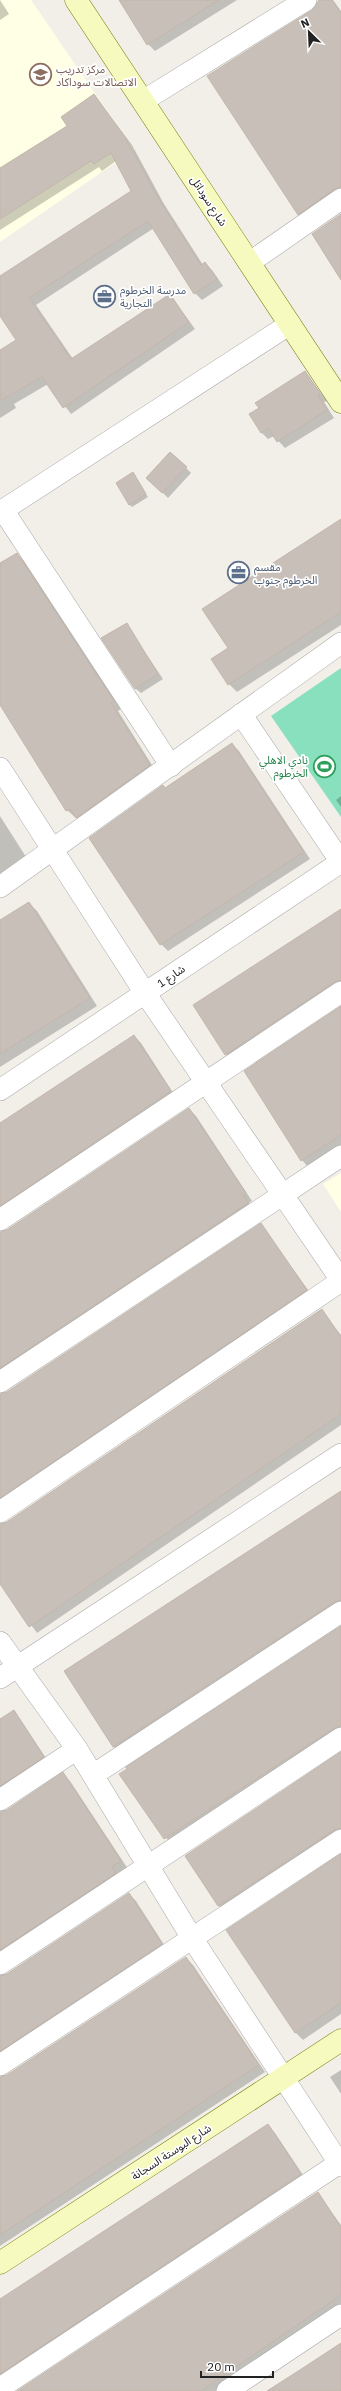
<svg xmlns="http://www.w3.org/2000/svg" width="341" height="2391" viewBox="0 0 341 2391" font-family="'IBM Plex Sans','Noto Sans Arabic',sans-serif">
  <rect width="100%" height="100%" fill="#f2efe9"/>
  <g fill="#ffffe5">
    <polygon points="0,0 31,0 134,150 0,242"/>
    <polygon points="341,1173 341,1212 323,1184"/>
  </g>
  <polygon fill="#88e0be" points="341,668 341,817 271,716"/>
  <g fill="#0003">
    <polygon points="0,0 9,14 0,20"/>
    <polygon points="120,0 237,0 155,51 148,44"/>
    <polygon points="321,0 333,0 341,11 341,196 305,221 298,214"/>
    <polygon points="94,95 132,145 164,204 203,265 205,263 212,270 223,286 202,300 195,293 154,228 36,305 73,359 170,295 195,329 71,414 48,384 14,404 16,408 0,418 0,351 18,340 0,314 0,277 133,191 116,161 102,171 99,167 0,230 0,169 68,126"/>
    <polygon points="305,372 327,401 324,402 334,418 285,448 274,436 268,439 261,432"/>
    <polygon points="171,453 191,473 168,498 148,478"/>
    <polygon points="133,474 148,497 132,507 129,504"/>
    <polygon points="341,520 341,625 237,692 229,684 229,649"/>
    <polygon points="17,554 24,561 121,709 118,711 157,773 84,825 67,810 0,703 0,564"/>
    <polygon points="126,624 163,679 141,693 135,688"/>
    <polygon points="232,744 239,751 310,859 168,951 161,944 165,789"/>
    <polygon points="341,796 341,807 336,800"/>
    <polygon points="0,816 28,860 0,879"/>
    <polygon points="29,903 37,911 97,1006 0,1067 0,921"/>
    <polygon points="341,910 341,989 233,1061 226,1054 194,1006"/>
    <polygon points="341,1008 341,1145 308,1167 302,1160"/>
    <polygon points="134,1036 141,1043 177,1099 0,1217 0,1125"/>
    <polygon points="189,1109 196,1116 252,1201 249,1203 254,1211 0,1379 0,1233 7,1231"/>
    <polygon points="261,1224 313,1297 0,1509 0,1395 7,1393"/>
    <polygon points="321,1310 341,1335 341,1425 37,1633 0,1582 0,1524 7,1523"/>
    <polygon points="341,1492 341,1609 121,1754 114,1747 65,1671"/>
    <polygon points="341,1628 341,1735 172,1846 121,1775"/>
    <polygon points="13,1712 20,1719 50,1764 0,1797 0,1720"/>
    <polygon points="341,1754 341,1837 226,1913 219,1906 187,1856"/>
    <polygon points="63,1774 70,1781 128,1869 0,1961 0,1812 7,1811"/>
    <polygon points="341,1856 341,2014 303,2040 296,2033 228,1930"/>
    <polygon points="129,1894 136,1901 168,1951 0,2062 0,1975 7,1975"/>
    <polygon points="186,1958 193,1965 265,2072 0,2246 0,2078 7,2076"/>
    <polygon points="341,2070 341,2094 330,2077"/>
    <polygon points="268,2126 275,2133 307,2181 0,2385 0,2301"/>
    <polygon points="317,2193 341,2225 341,2307 218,2391 19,2391"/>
  </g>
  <g fill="#c7bfb8" stroke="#c4b6ab">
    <polygon points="119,0 219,0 147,45"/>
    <polygon points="319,0 332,0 341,13 341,187 334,189 298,215 207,76 312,10"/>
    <polygon points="94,94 125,137 157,196 201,265 205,262 217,279 194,294 148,221 29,298 71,359 170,294 189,322 63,408 42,377 0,401 0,350 16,340 0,316 0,276 131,191 111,153 94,164 91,161 0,219 0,168 67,126 61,117"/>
    <polygon points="341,214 341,280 312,234"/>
    <polygon points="305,371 320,393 318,395 327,410 277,442 268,428 261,433 249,414 259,408 255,403"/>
    <polygon points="170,452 187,467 162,493 146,478"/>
    <polygon points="133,472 146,494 129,505 116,483"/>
    <polygon points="341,519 341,612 228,685 211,659 228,648 202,609"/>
    <polygon points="17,553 114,701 111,703 150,765 76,818 70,809 66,811 0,705 0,563"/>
    <polygon points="127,623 158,674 135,689 101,638"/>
    <polygon points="232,743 304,852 160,945 89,838 163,785 165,788"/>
    <polygon points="29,902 90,998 0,1054 0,920"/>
    <polygon points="341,909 341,980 334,982 225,1055 193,1005"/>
    <polygon points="341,1006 341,1135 301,1161 244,1071"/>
    <polygon points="134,1035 171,1091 0,1206 0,1123"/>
    <polygon points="189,1108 246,1193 243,1195 248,1203 0,1368 0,1232 7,1230"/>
    <polygon points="261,1223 307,1290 0,1498 0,1394 7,1392"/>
    <polygon points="322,1309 341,1337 341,1414 29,1627 0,1584 0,1524 7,1522"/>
    <polygon points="341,1491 341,1600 334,1602 113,1747 64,1671"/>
    <polygon points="341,1626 341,1726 334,1728 164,1839 119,1774 127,1769 126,1767"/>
    <polygon points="14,1710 44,1757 0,1786 0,1719"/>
    <polygon points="341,1752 341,1828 334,1830 218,1906 185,1856"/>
    <polygon points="63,1772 121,1861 112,1867 116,1873 0,1950 0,1812 7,1810"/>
    <polygon points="341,1854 341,2003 295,2033 226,1930"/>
    <polygon points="129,1893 162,1944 0,2051 0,1976 7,1974"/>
    <polygon points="186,1957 259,2065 0,2235 0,2077 7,2075"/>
    <polygon points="268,2124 301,2174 0,2374 0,2299"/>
    <polygon points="318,2192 341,2227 341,2295 201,2391 17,2391"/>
    <polygon points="341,2343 341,2391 267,2391 306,2366"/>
  </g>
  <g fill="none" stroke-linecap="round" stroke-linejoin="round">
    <defs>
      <g id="street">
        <polyline points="143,101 306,0"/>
        <polyline points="249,263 341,199"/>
        <polyline points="3,510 171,766"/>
        <polyline points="0,512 290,324"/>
        <polyline points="241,714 341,862"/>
        <polyline points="0,768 145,993 341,1280"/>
        <polyline points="0,887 341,643"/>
        <polyline points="0,1090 341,862"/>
        <polyline points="0,1220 341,992"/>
        <polyline points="0,1382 341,1156"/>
        <polyline points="0,1512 341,1281"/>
        <polyline points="0,1642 77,1749 192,1938 341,2166"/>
        <polyline points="0,1678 341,1454"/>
        <polyline points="93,1775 341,1612"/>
        <polyline points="0,1800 77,1749"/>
        <polyline points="0,1964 341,1738"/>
        <polyline points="0,2065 341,1840"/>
        <polyline points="0,2388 341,2162"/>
        <polyline points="227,2391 341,2315"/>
      </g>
      <g id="secondary">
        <polyline points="76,0 341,402"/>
        <polyline points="0,2263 341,2040"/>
      </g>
    </defs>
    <use href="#street" stroke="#a9a9a9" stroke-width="22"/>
    <use href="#secondary" stroke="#707d05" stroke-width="23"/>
    <use href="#street" stroke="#fff" stroke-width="21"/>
    <use href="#secondary" stroke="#f7fabf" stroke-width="22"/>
  </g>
  <defs>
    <symbol id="school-ring" viewBox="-11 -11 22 22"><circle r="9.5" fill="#fff" stroke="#8d6e63" stroke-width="1.5"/><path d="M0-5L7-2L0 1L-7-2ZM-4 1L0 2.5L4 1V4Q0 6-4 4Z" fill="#8d6e63"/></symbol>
    <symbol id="office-ring" viewBox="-11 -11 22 22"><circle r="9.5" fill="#fff" stroke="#5c6f8a" stroke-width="1.5"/><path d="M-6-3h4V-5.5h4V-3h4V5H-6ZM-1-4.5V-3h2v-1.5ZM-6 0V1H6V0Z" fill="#5c6f8a"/></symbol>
    <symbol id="stadium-ring" viewBox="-11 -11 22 22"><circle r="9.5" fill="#fff" stroke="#2e9e5b" stroke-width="1.5"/><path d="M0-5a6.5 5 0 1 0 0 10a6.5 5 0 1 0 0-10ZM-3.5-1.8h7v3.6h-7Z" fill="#2e9e5b"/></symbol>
  </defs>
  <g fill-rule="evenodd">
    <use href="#school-ring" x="28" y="62" width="25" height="25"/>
    <use href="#office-ring" x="92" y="284" width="25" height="25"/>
    <use href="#office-ring" x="226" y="560" width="25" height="25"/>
    <use href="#stadium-ring" x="312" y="754" width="25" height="25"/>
  </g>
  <g text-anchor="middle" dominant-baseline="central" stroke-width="3.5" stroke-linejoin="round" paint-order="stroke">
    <g font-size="11" fill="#785e54" stroke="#fff" text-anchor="start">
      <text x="56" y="69">مركز تدريب<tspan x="56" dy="13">الاتصالات سوداكاد</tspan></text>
    </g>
    <g font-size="11" fill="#222" stroke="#fff">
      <text transform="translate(209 201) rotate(57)">شارع سوداتل</text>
      <text transform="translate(171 976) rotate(-34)">شارع 1</text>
      <text transform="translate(171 2152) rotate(-33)">شارع البوستة السجانة</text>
    </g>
    <g font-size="11" fill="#4e5e75" stroke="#fff" text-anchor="start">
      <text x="120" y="290">مدرسة الخرطوم<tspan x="120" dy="13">التجارية</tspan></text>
      <text x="254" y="567">مقسم<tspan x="254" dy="13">الخرطوم جنوب</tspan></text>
    </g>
    <g font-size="11" fill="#27864d" stroke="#fff" text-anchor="end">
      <text x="308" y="760">نادي الاهلي<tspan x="308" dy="13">الخرطوم</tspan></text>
    </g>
  </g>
  <g transform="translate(309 32) rotate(336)" stroke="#ffffff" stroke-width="3" paint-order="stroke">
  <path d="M0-3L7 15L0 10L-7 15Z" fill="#222222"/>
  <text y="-6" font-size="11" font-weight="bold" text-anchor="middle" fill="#222222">N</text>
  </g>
  <path d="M201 2371v6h72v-6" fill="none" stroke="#222222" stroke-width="2"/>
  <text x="207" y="2371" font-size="12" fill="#222222" stroke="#ffffff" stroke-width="3" paint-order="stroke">20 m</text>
</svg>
